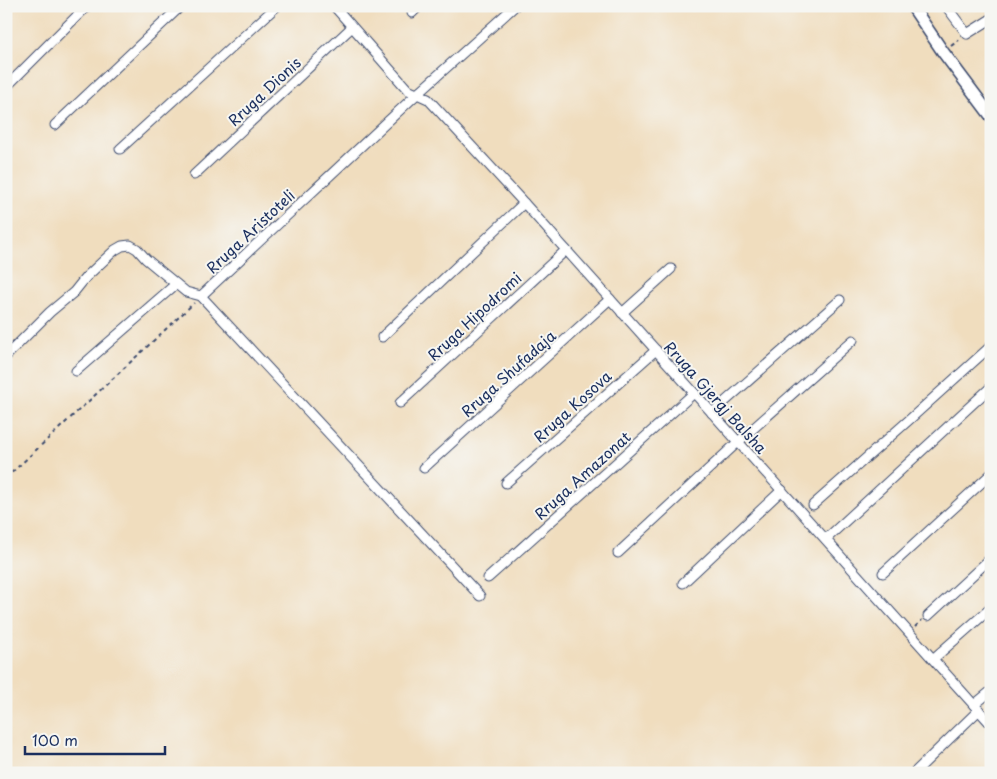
<svg xmlns="http://www.w3.org/2000/svg" width="997" height="779" viewBox="0 0 997 779" font-family="'Playpen Sans',sans-serif">
  <rect width="100%" height="100%" fill="#f6f6f2"/>
  <filter id="ink" filterUnits="userSpaceOnUse"><feTurbulence type="fractalNoise" baseFrequency=".02" numOctaves="2"/><feDisplacementMap in="SourceGraphic" scale="10" xChannelSelector="R" yChannelSelector="G"/><feConvolveMatrix kernelMatrix="1 2 1 2 8 2 1 2 1" color-interpolation-filters="sRGB"/></filter>
  <filter id="wash" filterUnits="userSpaceOnUse"><feTurbulence type="fractalNoise" baseFrequency=".0096" numOctaves="4" result="noise"/><feDisplacementMap in="SourceGraphic" scale="20" xChannelSelector="R" yChannelSelector="G"/><feGaussianBlur stdDeviation="1.12" result="paint"/><feColorMatrix in="noise" values="0 0 0 0 0 0 0 0 0 0 0 0 0 0 0 0 0 1.4 0 .05"/><feComposite in="paint" operator="in"/></filter>
  <g filter="url(#wash)">
    <rect width="100%" height="100%" fill="#f0ddbe"/>
  </g>
  <g filter="url(#ink)">
    <g fill="none" stroke-linecap="round" stroke-linejoin="round">
      <defs>
        <g id="minor">
          <polyline points="334,6 408,90 428,99 524,203 991,724"/>
          <polyline points="946,6 967,34 991,19"/>
          <polyline points="412,13 419,6"/>
          <polyline points="6,87 87,6"/>
          <polyline points="55,125 181,6"/>
          <polyline points="120,149 277,6"/>
          <polyline points="194,175 352,27"/>
          <polyline points="201,296 417,94 515,6"/>
          <polyline points="622,313 671,269"/>
          <polyline points="382,337 524,203"/>
          <polyline points="6,356 50,312 74,292 86,277 115,250 122,246 130,245 137,249 146,259 186,292 201,296 480,596"/>
          <polyline points="76,371 176,284"/>
          <polyline points="400,403 566,250"/>
          <polyline points="712,413 840,300"/>
          <polyline points="424,468 610,299"/>
          <polyline points="506,483 656,350"/>
          <polyline points="813,505 909,420 991,346"/>
          <polyline points="826,539 991,387"/>
          <polyline points="618,553 738,442 853,340"/>
          <polyline points="883,573 991,474"/>
          <polyline points="488,578 694,393"/>
          <polyline points="683,583 782,490"/>
          <polyline points="928,616 991,558"/>
          <polyline points="933,659 991,608"/>
          <polyline points="974,705 991,691"/>
          <polyline points="914,773 979,710"/>
        </g>
        <polyline id="major" points="912,6 943,52 991,116"/>
      </defs>
      <use href="#minor" stroke="#3b496c" stroke-width="11"/>
      <use href="#major" stroke="#3b496c" stroke-width="14"/>
      <g stroke="#3b496c" stroke-width="2" stroke-dasharray="4 4" stroke-linecap="butt">
        <polyline points="951,46 959,40"/>
        <polyline points="6,478 194,303"/>
        <polyline points="915,627 922,620"/>
      </g>
      <use href="#minor" stroke="#fff" stroke-width="9"/>
      <use href="#major" stroke="#fff" stroke-width="11"/>
    </g>
  </g>
  <g text-anchor="middle" dominant-baseline="central" stroke-width="4" stroke-linejoin="round" paint-order="stroke">
    <g font-size="15" fill="#1b2f5e" stroke="#f6f6f2">
      <text transform="translate(264 91) rotate(-43)">Rruga Dionis</text>
      <text transform="translate(250 231) rotate(-43)">Rruga Aristoteli</text>
      <text transform="translate(474 316) rotate(-43)">Rruga Hipodromi</text>
      <text transform="translate(508 373) rotate(-42)">Rruga Shufadaja</text>
      <text transform="translate(716 397) rotate(48)">Rruga Gjergj Balsha</text>
      <text transform="translate(572 406) rotate(-42)">Rruga Kosova</text>
      <text transform="translate(582 475) rotate(-42)">Rruga Amazonat</text>
    </g>
  </g>
  <rect width="997" height="779" fill="none" stroke="#f6f6f2" stroke-width="25"/>
  <path d="M25 746v8h140v-8" fill="none" stroke="#1b2f5e" stroke-width="2.5"/>
  <text x="32" y="746" font-size="15" fill="#1b2f5e" stroke="#f6f6f2" stroke-width="4" paint-order="stroke">100 m</text>
</svg>
